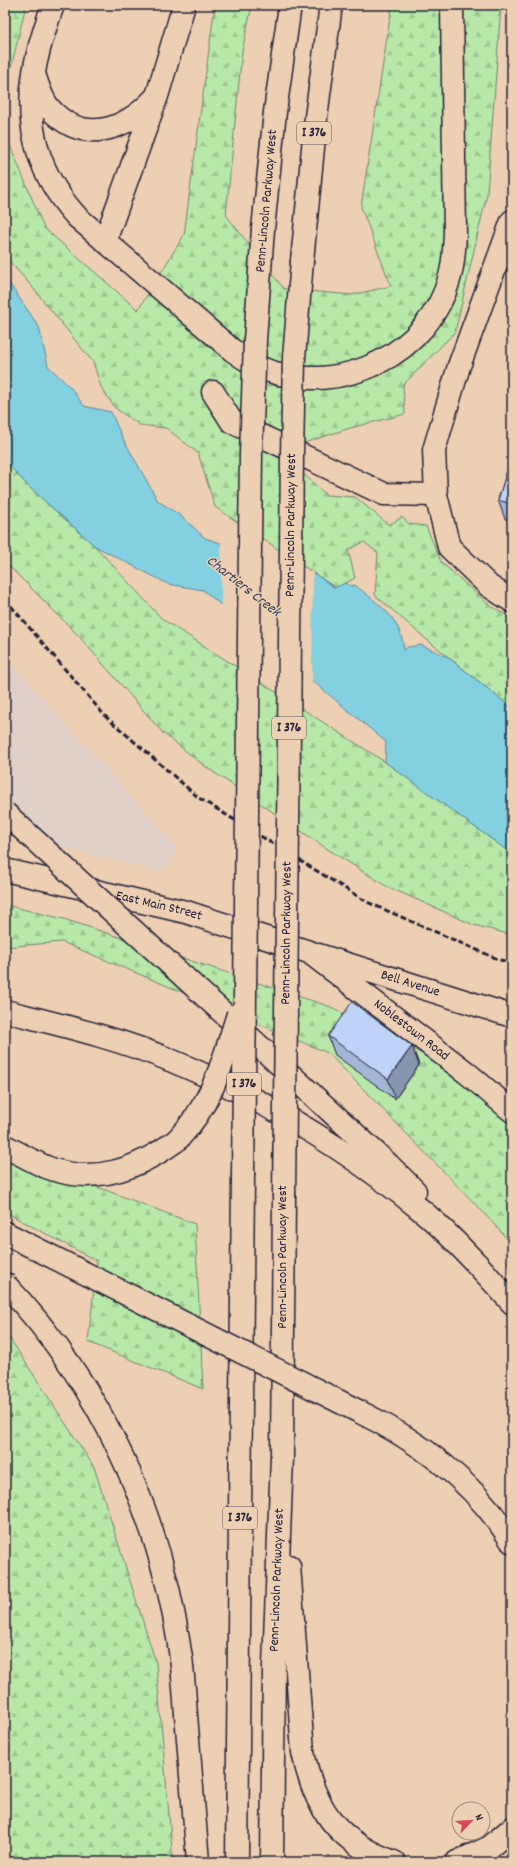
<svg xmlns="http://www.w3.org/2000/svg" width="517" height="1867" viewBox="0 0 517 1867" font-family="Dekko,sans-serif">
  <defs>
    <pattern id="forest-firs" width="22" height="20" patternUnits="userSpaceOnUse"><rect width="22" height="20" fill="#b8e8a7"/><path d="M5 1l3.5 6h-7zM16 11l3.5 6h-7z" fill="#9ec791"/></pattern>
  </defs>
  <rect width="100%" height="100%" fill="#edcfb3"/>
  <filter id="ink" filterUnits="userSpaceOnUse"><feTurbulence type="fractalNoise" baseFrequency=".025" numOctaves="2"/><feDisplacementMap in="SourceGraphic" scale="8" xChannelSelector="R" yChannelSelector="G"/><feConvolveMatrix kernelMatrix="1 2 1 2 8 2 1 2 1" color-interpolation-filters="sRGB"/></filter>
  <g filter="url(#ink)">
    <polygon fill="#dfd0c8" points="5,656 177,848 163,872 5,834"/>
    <g fill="url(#forest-firs)" stroke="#6d8571">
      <polygon points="5,5 26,5 5,93"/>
      <polygon points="215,5 252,5 242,51 226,215 284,289 352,295 391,286 361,207 392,5 501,5 487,194 455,332 403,385 405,414 350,428 279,451 326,495 355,497 389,525 402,517 409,524 426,526 441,562 488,604 512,619 512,708 426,639 375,595 378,553 364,542 348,550 355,578 336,588 215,507 198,453 166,428 140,425 115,408 101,387 93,362 33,288 5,256 5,133 44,228 138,310 184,235"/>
      <polygon points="5,461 29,487 95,546 162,619 385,762 512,854 512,935 474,925 386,886 326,848 206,767 163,733 77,634 5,562"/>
      <polygon points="5,905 64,919 331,1007 512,1100 512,1244 481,1210 328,1053 62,942 5,947"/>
      <polygon points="5,1152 195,1224 203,1389 88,1342 97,1261 5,1212"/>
      <polygon points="5,1331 94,1467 156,1663 173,1862 5,1862"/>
    </g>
    <path fill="#82d0e0" stroke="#5c8a9e" d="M 5,277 L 39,327 L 48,366 L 71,388 L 84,406 L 111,412 L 121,435 L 158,501 L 181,516 L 205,538 L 315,574 L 335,588 L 345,583 L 351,586 L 355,585 C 379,605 401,617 404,650 L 408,647 L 421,645 L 448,657 L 512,708 L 512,854 L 385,762 L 386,742 L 203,590 L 168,584 L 95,546 L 29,487 L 5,461 Z"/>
    <polygon fill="#edcfb3" points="221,542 313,572 312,684 221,608"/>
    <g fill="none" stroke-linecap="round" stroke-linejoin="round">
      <defs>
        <g id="minor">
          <polyline points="512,221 459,366 434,450 436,495 449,547 489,586 512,601"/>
          <polyline points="213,392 232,422 384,494 436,495"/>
          <path id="s1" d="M 312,953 L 512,1016"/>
        </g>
        <g id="major">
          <path id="s2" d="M 5,870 L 186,912 L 309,952 L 467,1073 L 512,1111"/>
        </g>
        <g id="highway">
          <path d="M 53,5 C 48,19 43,34 39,49 C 22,113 32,168 77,217 L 232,350 C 243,358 254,365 266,370 C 341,397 430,354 450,276 C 454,262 454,248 455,234 L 452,5"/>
          <path d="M 35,77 C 39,89 43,102 51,110 C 84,145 125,130 154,99"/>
          <polyline points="263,229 275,112 290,5"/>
          <polyline points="105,241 157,96 184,5"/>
          <polyline points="302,261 316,117 331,5"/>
          <polyline points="184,977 389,1165 415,1191"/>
          <path d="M 5,1011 C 60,1025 117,1038 170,1060 C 260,1097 346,1148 421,1210 C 444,1229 465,1251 485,1273"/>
          <path d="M 5,1146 C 18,1153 32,1161 46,1167 C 94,1186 138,1169 177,1140"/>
          <polyline points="5,1233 172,1317"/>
          <polyline points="476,1263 512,1303"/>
          <path d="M 5,1284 C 102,1386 162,1518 181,1658 C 184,1681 185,1704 187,1727 C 191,1772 194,1817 198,1862"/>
          <path d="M 358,1411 C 420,1441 475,1482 512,1542"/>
          <path d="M 289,1566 L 303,1752 C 314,1808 338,1843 394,1862"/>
          <polyline points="237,1862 243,1175"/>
          <path id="s3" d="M 272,1862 L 274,1666 L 282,1457 L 284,1196"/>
          <polyline points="457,1862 490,1847 512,1828"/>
        </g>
      </defs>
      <use href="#minor" stroke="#22223b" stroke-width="25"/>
      <use href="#major" stroke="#22223b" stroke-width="25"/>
      <use href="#highway" stroke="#22223b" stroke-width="25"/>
      <use href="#minor" stroke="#edcfb3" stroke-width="22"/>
      <use href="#major" stroke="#edcfb3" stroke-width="22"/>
      <use href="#highway" stroke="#edcfb3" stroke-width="22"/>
      <polyline stroke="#22223b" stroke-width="3" stroke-dasharray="6 3" stroke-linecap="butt" points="5,599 105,716 199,798 367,902 500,960 512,962"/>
      <defs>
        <g id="highway-bridge">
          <polyline points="5,813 184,977"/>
          <path d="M 177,1140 C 213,1103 223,1061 238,1014"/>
          <polyline points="243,1175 251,454 255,340 263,229"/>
          <path id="s4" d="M 284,1196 L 292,455 L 294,358 L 302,261"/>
          <polyline points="172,1317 358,1411"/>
        </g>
      </defs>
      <use href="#highway-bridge" stroke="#22223b" stroke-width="25" stroke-linecap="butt"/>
      <use href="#highway-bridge" stroke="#edcfb3" stroke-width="22"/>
    </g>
    <g fill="#a4b5d5" stroke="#22223b">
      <polygon points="512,455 512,521 505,519 498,500"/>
      <polygon points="328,1036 412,1046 419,1065 395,1099 335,1055"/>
    </g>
    <polygon fill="#8694ae" stroke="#22223b" points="412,1046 419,1065 395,1099 388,1079"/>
    <g fill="#bfd3f8" stroke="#22223b">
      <polygon points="512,455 512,504 498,500"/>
      <polygon points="352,1002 412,1046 388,1079 328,1036"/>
    </g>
  </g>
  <g text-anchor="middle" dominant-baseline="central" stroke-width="3" stroke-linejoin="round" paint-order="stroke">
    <g fill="#edcfb3" stroke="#5f565f" stroke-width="1">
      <rect x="297" y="122" width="34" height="22" rx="3"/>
      <rect x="272" y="717" width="34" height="22" rx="3"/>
      <rect x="227" y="1073" width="34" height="22" rx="3"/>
      <rect x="223" y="1507" width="34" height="22" rx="3"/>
    </g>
    <g font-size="13" font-weight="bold" fill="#22223b">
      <text x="314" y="133">I 376</text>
      <text x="289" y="728">I 376</text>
      <text x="244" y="1084">I 376</text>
      <text x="240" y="1518">I 376</text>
    </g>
    <g font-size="14" fill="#22223b" stroke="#edcfb3">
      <text transform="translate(267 201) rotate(-85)">Penn-Lincoln Parkway West</text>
      <text stroke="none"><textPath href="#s4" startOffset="671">Penn-Lincoln Parkway West</textPath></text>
      <text stroke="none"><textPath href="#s2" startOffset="158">East Main Street</textPath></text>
      <text stroke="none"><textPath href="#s4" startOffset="263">Penn-Lincoln Parkway West</textPath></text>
      <text stroke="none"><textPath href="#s1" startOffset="103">Bell Avenue</textPath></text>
      <text stroke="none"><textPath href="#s2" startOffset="444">Noblestown Road</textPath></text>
      <text transform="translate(283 1257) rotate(-90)">Penn-Lincoln Parkway West</text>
      <text stroke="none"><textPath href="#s3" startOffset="282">Penn-Lincoln Parkway West</textPath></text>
    </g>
    <g font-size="15" font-style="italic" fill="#35455c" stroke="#edcfb3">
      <text transform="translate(243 587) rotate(38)">Chartiers Creek</text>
    </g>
  </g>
  <rect width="517" height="1867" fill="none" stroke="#edcfb3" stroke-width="20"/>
  <rect x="10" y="10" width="497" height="1847" fill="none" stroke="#22223b" stroke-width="1.5" filter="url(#ink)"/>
  <g transform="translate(471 1821) rotate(65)"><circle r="19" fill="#edcfb3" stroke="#9c8a83"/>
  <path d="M0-3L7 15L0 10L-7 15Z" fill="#d1495b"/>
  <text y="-6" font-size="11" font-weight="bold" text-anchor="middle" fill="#22223b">N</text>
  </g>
</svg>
